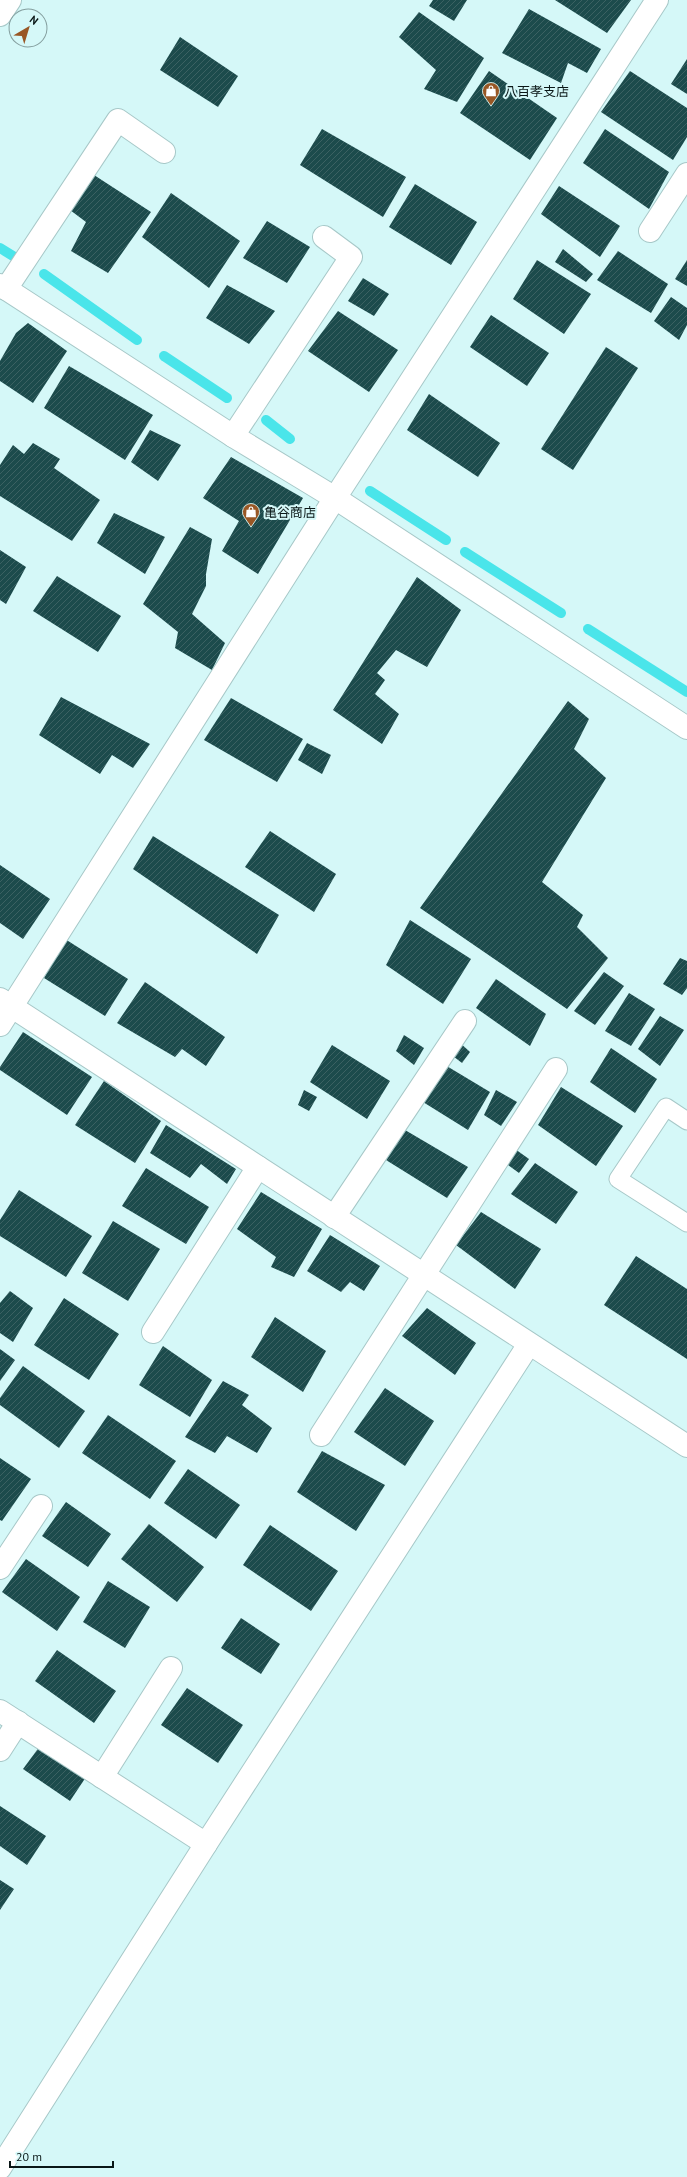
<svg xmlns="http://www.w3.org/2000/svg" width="687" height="2177" viewBox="0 0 687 2177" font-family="'PT Sans','Noto Sans JP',sans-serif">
  <defs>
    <pattern id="building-hatch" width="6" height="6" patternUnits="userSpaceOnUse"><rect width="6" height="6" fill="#1c4b4c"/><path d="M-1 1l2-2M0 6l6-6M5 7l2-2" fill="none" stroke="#3b6162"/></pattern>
  </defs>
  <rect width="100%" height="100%" fill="#d5f8f8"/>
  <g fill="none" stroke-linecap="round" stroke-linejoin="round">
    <g stroke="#4ae5ea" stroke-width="10">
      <polyline points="0,248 13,256"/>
      <polyline points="44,274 137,340"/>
      <polyline points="164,356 227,398"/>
      <polyline points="266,420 290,439"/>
      <polyline points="370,491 446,540"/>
      <polyline points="465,552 561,613"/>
      <polyline points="588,629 687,692"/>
    </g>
  </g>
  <g fill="url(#building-hatch)">
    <polygon points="433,0 467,0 454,21 429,6"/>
    <polygon points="555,0 631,0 607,33"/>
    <polygon points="529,9 601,49 587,73 568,63 561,83 502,53"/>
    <polygon points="419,12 484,58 457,102 424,89 436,70 399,37"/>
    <polygon points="180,37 238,76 218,107 160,70"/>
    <polygon points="687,59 687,94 671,84"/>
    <polygon points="489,71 557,118 530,160 460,113"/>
    <polygon points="630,71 687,108 687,137 673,160 601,112"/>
    <polygon points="322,129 406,177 383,217 300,165"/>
    <polygon points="605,129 669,172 649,209 583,163"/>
    <polygon points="94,175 151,212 108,273 71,251 86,222 70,210"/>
    <polygon points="415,184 477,222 451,265 389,227"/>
    <polygon points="559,186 620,226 600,257 541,214"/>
    <polygon points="171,193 240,241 209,288 142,237"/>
    <polygon points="267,221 310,247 287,283 243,258"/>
    <polygon points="563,249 593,274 586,282 555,262"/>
    <polygon points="618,251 668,284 651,313 597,280"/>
    <polygon points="537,260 591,294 564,334 513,299"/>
    <polygon points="687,260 687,286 675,279"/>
    <polygon points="363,278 389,294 374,316 348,301"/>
    <polygon points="227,285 275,311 249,344 206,318"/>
    <polygon points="671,297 687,308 687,325 679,340 654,321"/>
    <polygon points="338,311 398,350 369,392 308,351"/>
    <polygon points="491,315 549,353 527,386 470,347"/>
    <polygon points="28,323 67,351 33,403 0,381 0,361 16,333"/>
    <polygon points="606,347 638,368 573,470 541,449"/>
    <polygon points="69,366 153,415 125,460 44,408"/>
    <polygon points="429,394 500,443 478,477 407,430"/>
    <polygon points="150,430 181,445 158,481 131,462"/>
    <polygon points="33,443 60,459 54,468 100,500 72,541 0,496 0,465 13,445 24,454"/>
    <polygon points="231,457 303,498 258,574 222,551 239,521 203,498"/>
    <polygon points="114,513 165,537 145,574 97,543"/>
    <polygon points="190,527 212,539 206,574 206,586 192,614 225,643 212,670 175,648 178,632 143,604"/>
    <polygon points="0,550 26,567 6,604 0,600"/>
    <polygon points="57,576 121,616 98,652 33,611"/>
    <polygon points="417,577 461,610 427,667 396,650 377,673 385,680 375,694 399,714 382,744 333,710"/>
    <polygon points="61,697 150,744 133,768 112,755 100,774 39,735"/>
    <polygon points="231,698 303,739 277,782 204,740"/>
    <polygon points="568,701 589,719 574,749 606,778 542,882 583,915 577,927 608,958 567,1009 420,908"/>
    <polygon points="307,743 331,755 322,774 298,760"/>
    <polygon points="270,831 336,874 314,912 245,867"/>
    <polygon points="153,836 279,915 257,954 133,869"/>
    <polygon points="0,865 50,899 23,939 0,923"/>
    <polygon points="410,920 471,959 443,1004 386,965"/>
    <polygon points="65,939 128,979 105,1016 44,978"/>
    <polygon points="680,958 687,961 687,988 682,995 663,984"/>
    <polygon points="604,972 624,986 595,1025 574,1011"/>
    <polygon points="496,979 546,1014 530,1046 476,1008"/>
    <polygon points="145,982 225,1037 206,1066 182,1049 175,1057 117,1023"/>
    <polygon points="629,993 655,1009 631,1046 605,1031"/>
    <polygon points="660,1016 684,1030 660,1066 638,1049"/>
    <polygon points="23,1032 92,1077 67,1115 0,1070 0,1067"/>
    <polygon points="404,1035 424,1048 414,1065 396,1051"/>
    <polygon points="458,1041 470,1052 462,1063 449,1053"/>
    <polygon points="332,1045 390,1081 367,1119 310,1082"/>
    <polygon points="611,1048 657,1079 635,1113 590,1082"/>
    <polygon points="445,1065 490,1092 468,1130 423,1102"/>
    <polygon points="104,1081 161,1121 135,1163 75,1125"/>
    <polygon points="561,1087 623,1126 596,1166 538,1125"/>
    <polygon points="304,1090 317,1097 309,1111 298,1105"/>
    <polygon points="496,1090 517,1102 501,1126 484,1115"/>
    <polygon points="166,1125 236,1169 227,1184 201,1164 190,1178 150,1153"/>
    <polygon points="405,1130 468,1167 447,1198 386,1160"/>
    <polygon points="515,1149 529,1159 519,1173 504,1162"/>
    <polygon points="535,1163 578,1192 556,1224 511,1194"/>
    <polygon points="146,1168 209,1207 186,1244 122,1206"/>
    <polygon points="19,1190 92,1236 66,1277 0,1236 0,1220"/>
    <polygon points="261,1192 322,1229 294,1277 271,1267 276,1257 237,1229"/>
    <polygon points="481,1212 541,1249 515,1289 456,1245"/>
    <polygon points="113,1221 160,1249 128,1301 82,1273"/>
    <polygon points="330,1235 380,1266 364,1291 350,1282 341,1292 307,1271"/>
    <polygon points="636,1256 687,1289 687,1359 604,1305"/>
    <polygon points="10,1291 33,1308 13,1342 0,1333 0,1303"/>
    <polygon points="64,1298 119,1334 89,1380 34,1345"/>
    <polygon points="427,1308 476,1343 455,1375 402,1336"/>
    <polygon points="275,1317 326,1351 303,1392 251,1357"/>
    <polygon points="163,1346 212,1380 190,1417 139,1385"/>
    <polygon points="0,1349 15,1360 0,1381"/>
    <polygon points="23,1366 85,1411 59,1448 0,1405 0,1398"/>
    <polygon points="223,1381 249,1395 242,1405 272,1428 257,1453 227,1436 215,1453 185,1437"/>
    <polygon points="385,1388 434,1421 405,1466 354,1432"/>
    <polygon points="108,1415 176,1461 150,1499 82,1453"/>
    <polygon points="322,1451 385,1485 356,1531 297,1492"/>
    <polygon points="0,1458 31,1479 2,1521 0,1520"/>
    <polygon points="188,1469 240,1505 216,1539 164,1503"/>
    <polygon points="66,1502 111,1534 88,1567 42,1536"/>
    <polygon points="149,1524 204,1567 177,1602 121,1559"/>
    <polygon points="270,1525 338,1571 311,1611 243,1565"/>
    <polygon points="26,1559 80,1597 57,1631 2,1592"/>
    <polygon points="108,1581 150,1607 125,1648 83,1622"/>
    <polygon points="241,1618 280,1644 261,1674 221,1648"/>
    <polygon points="57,1650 116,1691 94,1723 35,1681"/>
    <polygon points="187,1688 243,1725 218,1763 161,1725"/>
    <polygon points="40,1746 86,1777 70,1801 23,1769"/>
    <polygon points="0,1806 46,1836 27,1865 0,1846"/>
    <polygon points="0,1880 14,1889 0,1910"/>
  </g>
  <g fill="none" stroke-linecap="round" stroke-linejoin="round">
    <defs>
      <polyline id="service" points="687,1121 666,1107 618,1179 687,1223"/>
      <g id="minor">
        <polyline points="650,231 687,174"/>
        <polyline points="6,289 118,120 164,152"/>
        <polyline points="233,436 351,257 324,237"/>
        <polyline points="0,999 687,1446"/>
        <polyline points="0,1025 335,498 657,0"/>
        <polyline points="334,1217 465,1021"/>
        <polyline points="153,1332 258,1167"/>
        <polyline points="321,1435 556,1069"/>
        <polyline points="0,1568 41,1506"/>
        <polyline points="0,1711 206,1844 529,1344"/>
        <polyline points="0,1750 18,1722"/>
        <polyline points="102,1777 171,1668"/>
        <polyline points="0,2168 206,1844"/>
      </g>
      <g id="tertiary">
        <polyline points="0,15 10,0"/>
        <polyline points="0,285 233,436 335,498 687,728"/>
      </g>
    </defs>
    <use href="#service" stroke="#a7c8c8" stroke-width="19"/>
    <use href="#minor" stroke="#a7c8c8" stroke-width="24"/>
    <use href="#tertiary" stroke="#a7c8c8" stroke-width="24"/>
    <use href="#service" stroke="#fff" stroke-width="17"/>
    <use href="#minor" stroke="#fff" stroke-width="22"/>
    <use href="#tertiary" stroke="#fff" stroke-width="22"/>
  </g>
  <defs>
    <symbol id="shop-pin" viewBox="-11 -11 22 30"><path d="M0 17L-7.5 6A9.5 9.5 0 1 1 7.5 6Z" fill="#995725" stroke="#d5f8f8"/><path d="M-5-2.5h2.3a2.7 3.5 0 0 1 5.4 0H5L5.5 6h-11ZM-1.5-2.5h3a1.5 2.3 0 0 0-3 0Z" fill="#fff"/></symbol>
  </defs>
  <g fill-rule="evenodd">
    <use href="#shop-pin" x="481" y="81" width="20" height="27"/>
    <use href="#shop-pin" x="241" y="502" width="20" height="27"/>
  </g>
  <g text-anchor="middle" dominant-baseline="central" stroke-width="4" stroke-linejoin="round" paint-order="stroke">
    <g font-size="13" fill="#0a1717" stroke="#d5f8f8" text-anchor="start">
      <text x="504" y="91">八百孝支店</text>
      <text x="264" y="512">亀谷商店</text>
    </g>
  </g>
  <g transform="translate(28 28) rotate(38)"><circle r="19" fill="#d5f8f8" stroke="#849e9e"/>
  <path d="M0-3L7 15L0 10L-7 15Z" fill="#995725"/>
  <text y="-6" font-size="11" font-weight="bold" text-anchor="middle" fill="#0a1717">N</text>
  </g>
  <path d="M10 2161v6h103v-6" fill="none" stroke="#0a1717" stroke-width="2"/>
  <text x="16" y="2161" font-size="12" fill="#0a1717" stroke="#d5f8f8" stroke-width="3" paint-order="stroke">20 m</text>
</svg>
